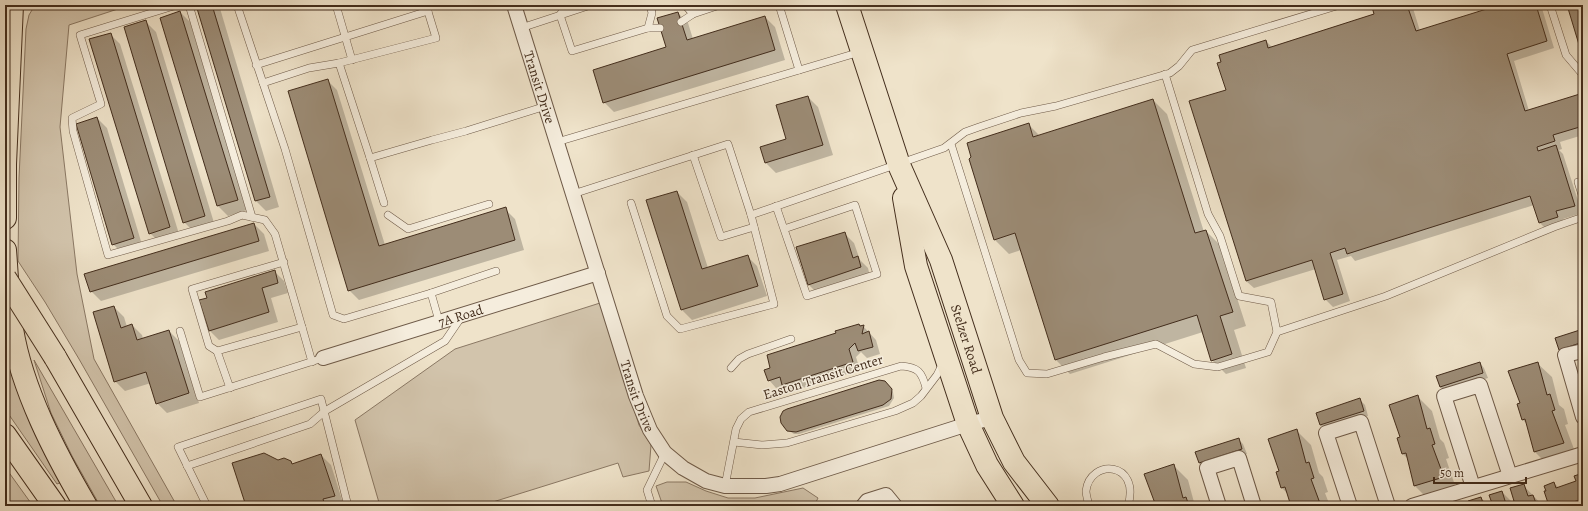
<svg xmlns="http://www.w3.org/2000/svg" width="1588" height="511" viewBox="0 0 1588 511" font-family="Alegreya,serif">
  <rect width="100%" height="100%" fill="#efe3ca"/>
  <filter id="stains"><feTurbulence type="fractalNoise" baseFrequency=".005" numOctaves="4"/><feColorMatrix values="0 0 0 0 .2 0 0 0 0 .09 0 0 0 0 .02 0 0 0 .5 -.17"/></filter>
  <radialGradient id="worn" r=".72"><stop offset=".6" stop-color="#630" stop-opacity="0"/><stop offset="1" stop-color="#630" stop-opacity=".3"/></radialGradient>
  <g fill="#d2c4ac" stroke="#8a7864">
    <polygon points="35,5 130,5 69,25 60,127 77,274 94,359 177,506 163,506 79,359 45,302 18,261 19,178 26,29 29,15"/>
    <polygon points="600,303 639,425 651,445 649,471 623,477 618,463 480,506 380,506 355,420 455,349"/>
    <polygon points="5,339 62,482 57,484 5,409"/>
    <polygon points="34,360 118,505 119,506 100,506 99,504 72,456 51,413"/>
    <polygon points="5,467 33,506 9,506 5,501"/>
    <polygon points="667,482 686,482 706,491 728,498 755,498 803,488 818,498 814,506 663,506 656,486"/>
  </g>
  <g fill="#0003">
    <polygon points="197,5 219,5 279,207 266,211 256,201"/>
    <polygon points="1380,5 1412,5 1420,31 1494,8 1493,5 1541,5 1554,48 1514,61 1529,111 1583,94 1583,135 1560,142 1562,149 1559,150 1563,154 1582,213 1563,219 1565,225 1547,230 1540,223 1534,205 1355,261 1351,256 1337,260 1350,301 1333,307 1325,299 1316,269 1254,288 1246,281 1227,90 1266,41 1272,47 1376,15"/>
    <polygon points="180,12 190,22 247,210 228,216 218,206"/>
    <polygon points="678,13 688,23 693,39 765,17 775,27 785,60 614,112 604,102 667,48"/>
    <polygon points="146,22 156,32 215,226 194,232 184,222"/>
    <polygon points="110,34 120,44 180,237 160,243 150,233"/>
    <polygon points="327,80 337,90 385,245 505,209 515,219 524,250 359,300 349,290"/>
    <polygon points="808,97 818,107 833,155 776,173 766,163 788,139"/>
    <polygon points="1153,100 1167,114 1204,232 1206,231 1220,245 1246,326 1234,330 1246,368 1226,374 1212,360 1203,332 1070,374 1056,360 1021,250 1009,254 995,240 970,159 1029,125 1040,136"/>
    <polygon points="97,118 107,128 143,248 123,254 113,244"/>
    <polygon points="677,192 687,202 708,268 747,256 757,266 767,296 692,320 682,310"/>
    <polygon points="254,224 264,234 269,251 101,301 91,291"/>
    <polygon points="844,233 854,243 860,260 868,268 870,277 818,294 808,284"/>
    <polygon points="274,271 284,281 288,293 271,298 278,322 219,340 209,330"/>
    <polygon points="114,307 124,317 127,327 132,325 142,335 143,339 169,331 179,341 199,403 167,413 157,403 151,383 125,391 115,381"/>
    <polygon points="863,326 876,340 880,354 867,358 861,352 856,357 860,370 790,392 784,385 776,388 769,380"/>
    <polygon points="1583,330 1583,348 1564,355 1559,350"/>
    <polygon points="1480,363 1484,368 1488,378 1445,392 1440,387 1437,377"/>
    <polygon points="1537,363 1552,377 1559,405 1564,409 1568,424 1565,425 1577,457 1549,466 1535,452 1528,425 1523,420 1521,404"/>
    <polygon points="887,384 893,392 894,398 889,406 799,434 794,434 783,427 781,417"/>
    <polygon points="1418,397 1432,411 1440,439 1444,443 1449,458 1446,459 1457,491 1429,500 1415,486 1408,459 1403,454 1402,438"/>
    <polygon points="1360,400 1365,405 1368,416 1325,430 1320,425"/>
    <polygon points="1297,431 1311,445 1319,473 1323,477 1328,492 1325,493 1330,506 1291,506 1287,493 1282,488 1281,471"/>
    <polygon points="1238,439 1243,444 1247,454 1205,468 1200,463 1197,453"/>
    <polygon points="321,455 331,465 344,506 247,506 278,461 290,462 293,464"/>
    <polygon points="1174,466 1188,480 1195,506 1157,506"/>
    <polygon points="1583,474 1583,506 1550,506 1554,483 1559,488 1577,482"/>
    <polygon points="1523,485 1543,506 1494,506 1502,492 1512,502 1516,501"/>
    <polygon points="1481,498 1489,506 1470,506"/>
  </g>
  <g fill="#9c8c76" stroke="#432d1c">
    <polygon points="196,5 212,5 270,197 255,201"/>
    <polygon points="1377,5 1407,5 1416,31 1493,7 1492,5 1536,5 1547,41 1507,54 1525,111 1583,93 1583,126 1553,135 1555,141 1537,147 1538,151 1556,145 1575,206 1556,211 1558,217 1539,223 1530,196 1347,254 1345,248 1330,253 1343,294 1324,300 1312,260 1246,281 1189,101 1226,90 1217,63 1221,62 1219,55 1266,40 1268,48 1374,14 1372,7"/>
    <polygon points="1567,5 1583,5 1583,47 1580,48"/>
    <polygon points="180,11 238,200 217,206 160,18"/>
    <polygon points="678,12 687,40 765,16 775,50 603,103 593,70 666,47 657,18"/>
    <polygon points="146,20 205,216 183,223 124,27"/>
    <polygon points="111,33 170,227 149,234 89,39"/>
    <polygon points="328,79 379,246 506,207 515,240 348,291 288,91"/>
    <polygon points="808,96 823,145 765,163 760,147 786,139 776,105"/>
    <polygon points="1153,99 1195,233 1206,230 1233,312 1220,316 1232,354 1211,361 1197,315 1055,360 1015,233 994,240 969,159 971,157 967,143 1029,123 1033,137"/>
    <polygon points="97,117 134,238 112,245 76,124"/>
    <polygon points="677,191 702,269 748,255 758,286 681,310 646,200"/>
    <polygon points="254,223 259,241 90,292 84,274"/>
    <polygon points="845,232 853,258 858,256 861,267 808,285 796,247"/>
    <polygon points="275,270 278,283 262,288 269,312 209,331 199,300 207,298 205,292"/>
    <polygon points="114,306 121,328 132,324 137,340 169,330 189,393 156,404 146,372 114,382 93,312"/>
    <polygon points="859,324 860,326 864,325 862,334 869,331 873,347 858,351 855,343 849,349 853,362 782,385 780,377 768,381 764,370 770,368 767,355 836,333 835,331"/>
    <polygon points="1583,329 1583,342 1559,350 1555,338"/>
    <polygon points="1480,362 1483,373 1440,387 1436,376"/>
    <polygon points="1538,362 1547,395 1550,394 1555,410 1552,411 1564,443 1534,452 1525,419 1522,420 1517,404 1520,403 1508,371"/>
    <polygon points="879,380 885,381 892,389 891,399 883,405 796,432 787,431 781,423 780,417 783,411 787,409"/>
    <polygon points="1418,395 1427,429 1430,428 1435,444 1432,445 1444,477 1414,486 1406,453 1402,454 1397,438 1400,437 1389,405"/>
    <polygon points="1360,398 1364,411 1320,425 1316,413"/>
    <polygon points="1297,429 1306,463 1309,462 1314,478 1311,479 1321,506 1291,506 1285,487 1281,488 1276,472 1279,471 1268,439"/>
    <polygon points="1239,438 1242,449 1199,463 1195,452"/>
    <polygon points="264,453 278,460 284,458 291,461 292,464 321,454 335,496 323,499 325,506 246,506 232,463"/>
    <polygon points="1174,464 1183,498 1186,497 1189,506 1156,506 1144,474"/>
    <polygon points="1583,473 1583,499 1560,506 1549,506 1544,491 1546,491 1544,486 1554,482 1556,488 1576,481 1574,476"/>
    <polygon points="1524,484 1528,496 1533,495 1537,506 1493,506 1489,495 1502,491 1506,504 1514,501 1510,488"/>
    <polygon points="1481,497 1484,506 1469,506 1468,501"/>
  </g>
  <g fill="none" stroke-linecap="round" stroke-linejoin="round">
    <defs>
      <g id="lane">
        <polyline points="177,5 80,35 101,104 72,118 73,131 108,255 228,221 242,215 265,220 275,234 302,327"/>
        <polyline points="189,5 252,217"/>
        <polyline points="237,5 285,149 333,315 344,319 431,293"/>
        <polyline points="336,5 352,60"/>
        <polyline points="566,5 560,15 572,51 648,28 660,28"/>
        <polyline points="685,5 693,14"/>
        <polyline points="779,5 799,70"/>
        <polyline points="1550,5 1566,55 1583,75"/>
        <polyline points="681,22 693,14 720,5"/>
        <polyline points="521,28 591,5"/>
        <polyline points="648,28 652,13 650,5"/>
        <polyline points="339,63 436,38 426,5"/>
        <polyline points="256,65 428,11"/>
        <polyline points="1165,74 1208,214 1220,236 1239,296 1271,302 1277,332 1386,296 1554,227 1583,217"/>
        <polyline points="263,83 309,68 339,63 370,158 432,140 466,131 546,106"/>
        <polyline points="557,142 860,52"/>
        <polyline points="951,144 1019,360 1027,373 1047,374 1104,357 1156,344 1194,364 1218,367 1268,352 1277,332"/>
        <polyline points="693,155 721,237 754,227"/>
        <polyline points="370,158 384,203"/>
        <polyline points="1583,181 1578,182 1583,198"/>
        <polyline points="573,194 728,144 751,215 774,304 680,329 667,316 631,203"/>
        <polyline points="776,206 807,296 877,274 855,205 784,229"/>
        <polyline points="388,215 408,229 489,204"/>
        <polyline points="751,215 944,148 965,132 979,127 1021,113 1056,106 1170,73 1179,66 1192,50 1340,5"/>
        <polyline points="439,321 431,293 496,271"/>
        <polyline points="180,331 200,397 323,358"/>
        <polyline points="217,351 209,346 192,289 284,262"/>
        <polyline points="731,368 739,359 748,354 791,339"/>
        <polyline points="230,388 217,351 302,327 312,362"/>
        <polyline points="734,442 762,445 787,443 895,411 913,403 921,396 937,375 943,363"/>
        <polyline points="187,466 310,424 325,411 445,341 462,316"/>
        <path d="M 725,486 L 736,429 L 741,419 L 749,412 L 901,366 C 918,367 922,372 926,388"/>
        <polyline points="207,506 178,447 321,399 348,506"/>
        <polyline points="652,506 647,490 665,453"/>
        <path d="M 1089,506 C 1088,501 1086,495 1086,491 C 1090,458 1141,461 1128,506"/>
      </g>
      <g id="street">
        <path id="s1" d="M 514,5 L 636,396 L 650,430 L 665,453 L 683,468 L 706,481 L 725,486 L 766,486 L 780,484 L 968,424 L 992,418"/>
        <polyline points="1583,351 1565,355 1583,417"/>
        <path id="s2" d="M 323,358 L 598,273"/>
        <polyline points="1473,487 1444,396 1480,385 1510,476"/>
        <polyline points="863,506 867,501 886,495 895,506"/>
        <polyline points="1219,506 1207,468 1239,458 1254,506"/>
        <polyline points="1350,506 1326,433 1361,422 1388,506"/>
        <polyline points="1412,506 1583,454"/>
      </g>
      <g id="primary">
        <path id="s3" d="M 847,5 L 899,165 L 941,260 L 992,418 L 1014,462 L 1048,506"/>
        <polyline points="904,198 916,266 968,424 987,465 1013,506"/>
      </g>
      <g id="highway">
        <polyline points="5,218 5,164 12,5"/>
        <path d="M 5,250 C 7,276 8,303 12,329 C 22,390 55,453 86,506"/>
        <polyline points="55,357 141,506"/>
        <polyline points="5,435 55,506"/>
      </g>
    </defs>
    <use href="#lane" stroke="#6e5a48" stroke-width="8"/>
    <use href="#street" stroke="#6e5a48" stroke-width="16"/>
    <use href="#primary" stroke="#432d1c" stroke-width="24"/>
    <use href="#highway" stroke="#432d1c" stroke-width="24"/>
    <use href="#lane" stroke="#f5eddd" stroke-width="7"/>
    <use href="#street" stroke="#f5eddd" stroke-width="14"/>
    <use href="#primary" stroke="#efe3ca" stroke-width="22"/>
    <use href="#highway" stroke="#efe3ca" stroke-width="22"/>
    <defs>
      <polyline id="highway-bridge" points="5,278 55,357"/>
    </defs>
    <use href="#highway-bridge" stroke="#432d1c" stroke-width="24" stroke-linecap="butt"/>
    <use href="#highway-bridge" stroke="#efe3ca" stroke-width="22"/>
  </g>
  <g text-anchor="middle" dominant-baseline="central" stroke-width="3" stroke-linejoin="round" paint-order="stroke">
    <g font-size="14" fill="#432d1c" stroke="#f5eddd">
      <text stroke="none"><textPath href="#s1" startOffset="86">Transit Drive</textPath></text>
      <text stroke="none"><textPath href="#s2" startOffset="144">7A Road</textPath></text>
      <text stroke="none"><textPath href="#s3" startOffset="355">Stelzer Road</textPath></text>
      <text transform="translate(823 377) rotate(-17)">Easton Transit Center</text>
      <text stroke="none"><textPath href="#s1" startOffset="410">Transit Drive</textPath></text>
    </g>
  </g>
  <rect width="1588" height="511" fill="none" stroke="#efe3ca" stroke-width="20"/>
  <rect x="6" y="6" width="1576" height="499" fill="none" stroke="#432d1c" stroke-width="2"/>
  <rect x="10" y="10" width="1568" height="491" fill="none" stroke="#432d1c"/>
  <path d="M1434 477v6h92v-6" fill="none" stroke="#432d1c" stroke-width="2"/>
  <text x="1440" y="477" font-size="12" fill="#432d1c" stroke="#f5eddd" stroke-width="3" paint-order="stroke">50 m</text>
  <rect width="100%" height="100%" filter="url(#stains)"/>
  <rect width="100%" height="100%" fill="url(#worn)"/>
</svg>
